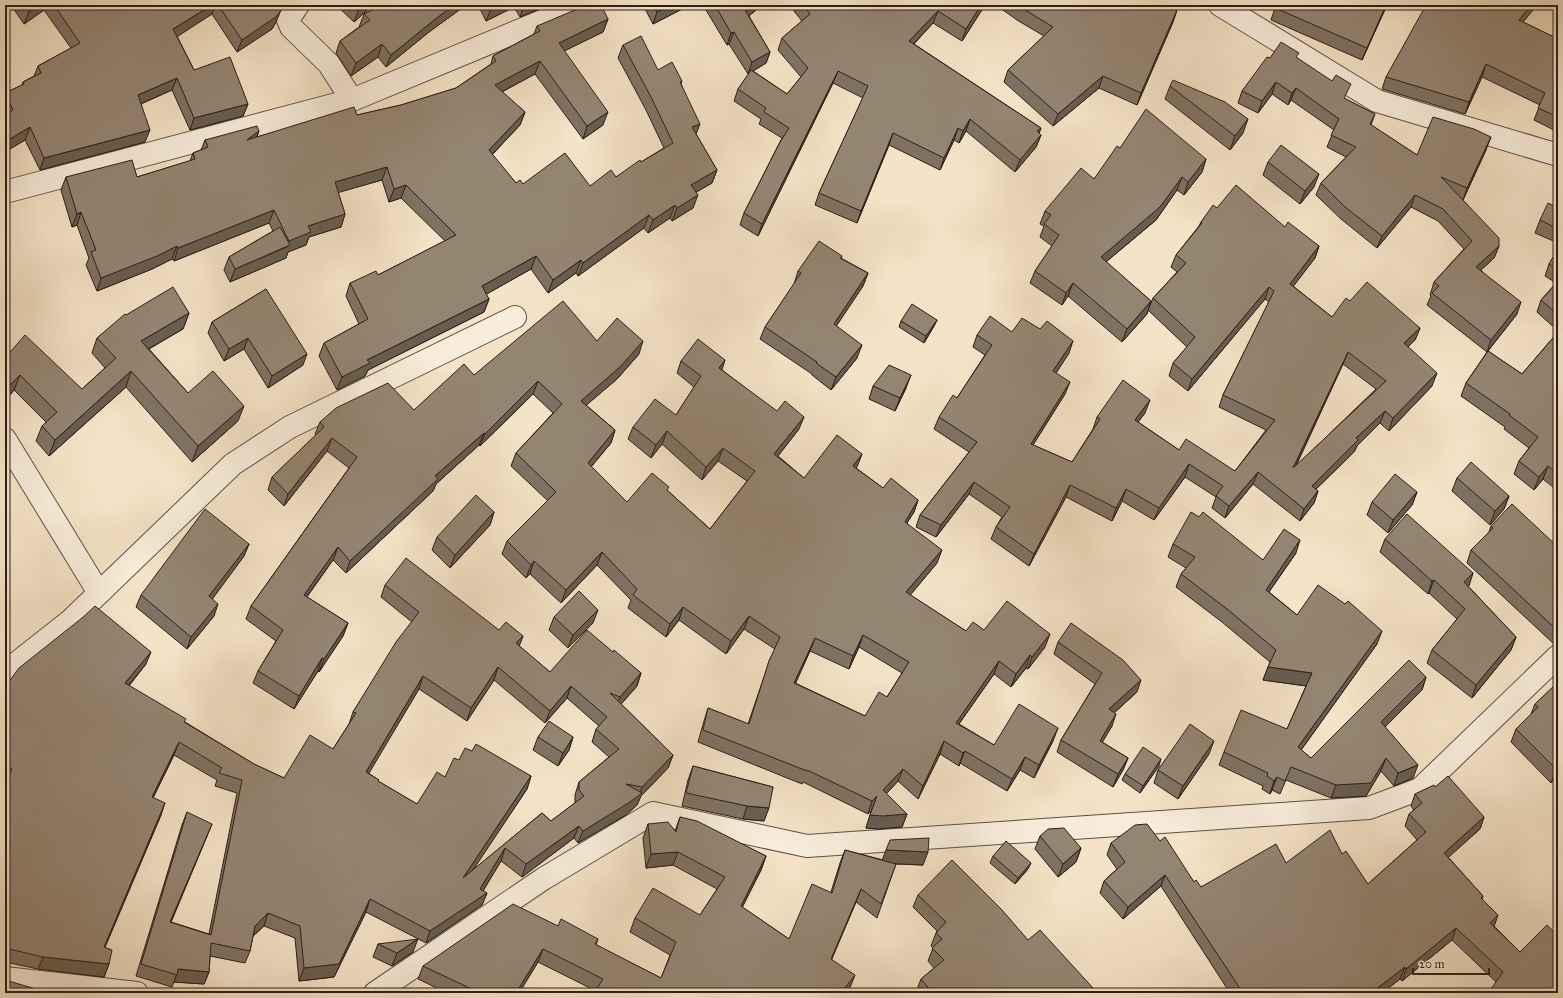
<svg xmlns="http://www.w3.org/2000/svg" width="1563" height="998" viewBox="0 0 1563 998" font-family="'IM FELL Great Primer',serif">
  <rect width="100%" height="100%" fill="#f4e3c7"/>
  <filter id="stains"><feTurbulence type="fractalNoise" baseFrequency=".005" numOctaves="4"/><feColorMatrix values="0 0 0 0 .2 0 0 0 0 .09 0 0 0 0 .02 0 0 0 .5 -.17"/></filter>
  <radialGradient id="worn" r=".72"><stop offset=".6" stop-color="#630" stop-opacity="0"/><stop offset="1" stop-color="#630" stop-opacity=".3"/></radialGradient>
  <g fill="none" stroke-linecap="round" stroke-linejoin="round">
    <defs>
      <g id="street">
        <polyline points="298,5 288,20 291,27 329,64 352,100"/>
        <polyline points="1220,5 1377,101 1558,155"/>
        <polyline points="5,192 352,100 581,5"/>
        <polyline points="5,439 99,593"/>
        <polyline points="5,672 70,621 233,464 290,427 515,317"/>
        <polyline points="5,978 137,993"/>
        <polyline points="375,993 543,879 653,813 807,846 1369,808 1420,789 1558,656"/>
      </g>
    </defs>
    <use href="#street" stroke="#5d5044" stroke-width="24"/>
    <use href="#street" stroke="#f8eddb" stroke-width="22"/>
  </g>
  <g fill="#7f7263" stroke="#2b1f18" fill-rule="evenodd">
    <polygon points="11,5 283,5 281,8 276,22 272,29 237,52 212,14 177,36 194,70 248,104 243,116 190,130 172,90 141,104 145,142 40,170 25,140 5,152 5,93 22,85 23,82 34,76 38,66 71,48 44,10 24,24"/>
    <polygon points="336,5 373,5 354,22"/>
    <polygon points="382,5 466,5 429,32 386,67 378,57 351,76 336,53 340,41 359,27 364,14"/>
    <polygon points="478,5 543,5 542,8 520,17 514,7 486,21"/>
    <polygon points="643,5 690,5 653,24"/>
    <polygon points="703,5 762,5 749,16 770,52 766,63 753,71 787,94 801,77 778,50 782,38 802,21 789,5 985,5 962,41 933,23 914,44 1041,128 1039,133 1041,135 1036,147 1015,172 966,131 959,143 954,140 940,170 889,145 857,223 815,205 819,193 863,98 833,83 758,236 740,225 744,213 782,138 759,124 761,119 734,101 738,89 749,74 748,74 729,44 727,45"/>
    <polygon points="996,5 1168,5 1177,10 1173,22 1137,105 1099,88 1053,126 1004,82 1008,70 1044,36 1017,20"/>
    <polygon points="1387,5 1362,60 1271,20 1275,8"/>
    <polygon points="1537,5 1523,22 1558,39 1558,132 1534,120 1540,105 1482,77 1465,114 1382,89 1386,77"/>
    <polygon points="608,19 603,32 564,51 603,125 583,139 535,74 502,92 525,112 520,125 492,155 516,183 523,184 590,186 616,177 641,162 664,148 646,110 618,58 623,45 658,70 682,81 681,83 696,134 717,170 712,183 696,192 693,208 672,221 670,218 648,233 644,228 578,276 576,273 548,293 531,269 486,294 489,299 484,312 368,370 365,376 337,390 319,356 324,343 359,324 346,296 350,283 378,275 445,241 401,198 389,202 382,180 338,192 345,214 341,227 309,237 306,245 288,252 286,258 230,282 224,270 229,257 273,231 269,223 174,261 172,259 152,269 97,291 86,265 89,258 77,225 72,227 61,190 66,177 137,177 190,161 193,153 201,150 205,140 259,131 257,137 357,115 401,105 456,88 491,64 493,56 534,34 537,26"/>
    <polygon points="1270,58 1297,58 1345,99 1375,114 1371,125 1417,155 1486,150 1463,200 1499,246 1494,258 1481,270 1517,314 1488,351 1522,374 1558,332 1558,491 1543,479 1534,490 1514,474 1519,461 1529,448 1504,429 1505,427 1461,396 1466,383 1487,352 1427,305 1431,296 1430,295 1434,282 1464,249 1438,221 1411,207 1377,248 1341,219 1316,195 1321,183 1346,157 1327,147 1334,130 1291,100 1288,105 1272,94 1258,113 1238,103 1242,91"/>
    <polygon points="1170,86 1243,133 1230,150 1165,99"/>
    <polygon points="1120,148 1206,159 1202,172 1184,195 1177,190 1156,220 1106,262 1151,301 1147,314 1122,342 1068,296 1062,305 1030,283 1035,271 1052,246 1040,237 1044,226 1040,224 1045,211 1094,179"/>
    <polygon points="1268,162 1314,187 1300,204 1263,175"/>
    <path d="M 1217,208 L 1285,227 L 1319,246 L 1315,258 L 1293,286 L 1332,317 L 1350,301 L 1420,328 L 1415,340 L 1408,347 L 1432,386 L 1389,431 L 1380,423 L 1357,446 L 1354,452 L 1316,489 L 1318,491 L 1314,503 L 1300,521 L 1253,484 L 1225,518 L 1212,508 L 1216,497 L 1185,477 L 1154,520 L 1122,501 L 1112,521 L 1066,497 L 1029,566 L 991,539 L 996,527 L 1002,517 L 969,494 L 936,537 L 916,527 L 920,515 L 969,452 L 934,429 L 939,417 L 957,398 L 985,355 L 973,347 L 977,335 L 1012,332 L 1069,353 L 1056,373 L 1065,394 L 1033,445 L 1072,462 L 1093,429 L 1097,417 L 1145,413 L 1138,422 L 1179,450 L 1235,471 L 1266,430 L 1219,407 L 1223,395 L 1269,302 L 1265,299 L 1188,391 L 1169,376 L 1173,363 L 1187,347 L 1148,310 L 1153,298 L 1177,272 L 1171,267 L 1176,255 L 1199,226 L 1201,222 ZM 1343,364 L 1376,389 L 1296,466 Z"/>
    <polygon points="1558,208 1558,243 1535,233 1540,220"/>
    <polygon points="1558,249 1558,331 1537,312 1541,300 1556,283 1545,276 1549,264"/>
    <polygon points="842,256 841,258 868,273 863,286 836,326 857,358 831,390 812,375 812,374 760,339 765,327 794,284 798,271"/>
    <polygon points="266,289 303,365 268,388 244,349 224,361 208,333 212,322"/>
    <polygon points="189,313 183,329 149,349 188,393 238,421 192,462 126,387 49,456 36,441 42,426 46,422 14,390 5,401 5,358 82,389 105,368 92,353 97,338 126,315"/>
    <polygon points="937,320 934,326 924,343 899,327 901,321"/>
    <path d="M 597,341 L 639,354 L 617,379 L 586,405 L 615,430 L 611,443 L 591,467 L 627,502 L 668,491 L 710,529 L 747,481 L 718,461 L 702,480 L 662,444 L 651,458 L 628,439 L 633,427 L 676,415 L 694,387 L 677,373 L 681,361 L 722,370 L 799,429 L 778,456 L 804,478 L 862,454 L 856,468 L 883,488 L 918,500 L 914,512 L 907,523 L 937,563 L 910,595 L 966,631 L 984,630 L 1045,647 L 1028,669 L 1026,668 L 1011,687 L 994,674 L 959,724 L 994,745 L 1053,741 L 1034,778 L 1020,770 L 1007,791 L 960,763 L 959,766 L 940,754 L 918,799 L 898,781 L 886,794 L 907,814 L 902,827 L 878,829 L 866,828 L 872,809 L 868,814 L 803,782 L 802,784 L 698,742 L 704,721 L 708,708 L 748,724 L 765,674 L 769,661 L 775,649 L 744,629 L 726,654 L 679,620 L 666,637 L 628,608 L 631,600 L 597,565 L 561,603 L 530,574 L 526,578 L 502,554 L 507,541 L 548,501 L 511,466 L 516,453 L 553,413 L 533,394 L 480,446 L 479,445 L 436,484 L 433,491 L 346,573 L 333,560 L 307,597 L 348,623 L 343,636 L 319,672 L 318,671 L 294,709 L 253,683 L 258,671 L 276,641 L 246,619 L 251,606 L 349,468 L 327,451 L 284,506 L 268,490 L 272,477 L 316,435 L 315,434 L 320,422 L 414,410 L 474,375 ZM 859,647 L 902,673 L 887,697 L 865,716 L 795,683 L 810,651 L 849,669 Z"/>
    <polygon points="873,386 906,388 895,411 869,399"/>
    <polygon points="1457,478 1509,496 1504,509 1490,525 1452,491"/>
    <polygon points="1417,492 1412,505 1388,533 1367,515 1372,502"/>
    <polygon points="494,512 490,525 450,568 432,550 437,537"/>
    <polygon points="1491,526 1558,547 1558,644 1554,644 1467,563 1471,550 1489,532"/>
    <polygon points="1385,539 1473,573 1468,586 1516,637 1511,650 1472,698 1427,663 1432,650 1457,619 1429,593 1428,594 1380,552"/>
    <polygon points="249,544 244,556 212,599 214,616 187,649 136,607 141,595"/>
    <polygon points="1173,544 1263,560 1296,553 1269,592 1297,615 1377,644 1301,750 1311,758 1426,677 1422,690 1385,727 1413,778 1394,786 1381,771 1366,796 1331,798 1286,780 1280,794 1272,790 1270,794 1262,789 1263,786 1219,765 1224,752 1287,729 1306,686 1263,680 1270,662 1222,622 1176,587 1181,574 1186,568 1168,557"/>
    <path d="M 385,585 L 499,630 L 523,636 L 519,646 L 550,672 L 613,652 L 641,673 L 637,686 L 621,704 L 673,755 L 668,768 L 641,796 L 637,805 L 626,815 L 578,843 L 574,838 L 522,877 L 501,861 L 483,891 L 487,893 L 482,905 L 426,943 L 366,912 L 334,977 L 299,981 L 295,938 L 264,926 L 253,936 L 250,951 L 245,963 L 210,956 L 209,972 L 204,984 L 174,982 L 172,987 L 136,976 L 182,825 L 187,812 L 207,836 L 171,922 L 209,934 L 237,793 L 215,786 L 217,780 L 174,755 L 153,798 L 161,815 L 105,947 L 109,964 L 104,977 L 38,969 L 5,962 L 5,784 L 7,781 L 5,780 L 5,687 L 146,664 L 129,686 L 185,722 L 254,764 L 284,778 L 333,749 L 349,724 L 353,712 L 412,622 L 381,597 ZM 494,680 L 545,723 L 567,698 L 599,726 L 596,729 L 592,742 L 609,757 L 579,782 L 575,795 L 575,803 L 551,821 L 542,813 L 472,871 L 527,789 L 531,776 L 472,751 L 459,760 L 445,777 L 417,804 L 378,781 L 379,780 L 368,773 L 419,689 L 467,721 Z"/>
    <polygon points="554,617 593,623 568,648 549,630"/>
    <polygon points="1058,642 1137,692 1114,713 1112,726 1102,742 1128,758 1123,770 1113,787 1057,752 1061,740 1095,684 1054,654"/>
    <polygon points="1558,683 1558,776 1551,783 1511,742 1516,729 1531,714 1535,704"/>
    <polygon points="538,737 573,737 569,750 558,766 533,750"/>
    <polygon points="1209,754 1178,799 1154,783 1158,770"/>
    <polygon points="693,766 773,787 764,821 743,819 682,806 688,780"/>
    <polygon points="1159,766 1140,793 1122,780 1125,774"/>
    <polygon points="1435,787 1484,817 1480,829 1448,857 1483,896 1482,900 1494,926 1520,952 1496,982 1452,940 1402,981 1400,979 1382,993 1230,993 1161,886 1123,919 1100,893 1104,881 1117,869 1107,855 1111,843 1160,841 1194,882 1201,887 1286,863 1342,854 1368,884 1417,840 1405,826 1409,814 1414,810 1411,806 1415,794"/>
    <polygon points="680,817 766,856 761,870 742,907 789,939 831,892 840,863 845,850 883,860 923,865 895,864 896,864 877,918 856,902 831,960 850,988 847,993 594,993 596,991 538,962 519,993 447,993 418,979 423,966 558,926 598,939 596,945 661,978 670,955 630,932 635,918 700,915 717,889 673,865 646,868 643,838 648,824 675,831"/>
    <polygon points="1040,836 1081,848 1076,862 1058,877 1035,849"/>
    <polygon points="993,856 1028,869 1015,884 990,863"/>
    <polygon points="918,895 1028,940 1092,993 917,993 916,992 921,979 934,968 928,961 933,948 931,946 936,933 937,931 913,907"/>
    <polygon points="378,944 413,952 392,966 373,957"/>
  </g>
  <g fill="#685d50" stroke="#2b1f18">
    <polygon points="38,5 46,5 44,10 24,24 29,12"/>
    <polygon points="212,5 215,5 212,14 169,42 173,29"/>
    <polygon points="364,5 373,5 354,22 359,9"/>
    <polygon points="454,5 466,5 429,32 386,67 391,55 434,20"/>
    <polygon points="498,5 515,5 514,7 486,21 491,9"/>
    <polygon points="524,5 543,5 542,8 520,17"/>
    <polygon points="672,5 690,5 653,24 657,12"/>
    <polygon points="751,5 762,5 741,22 745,10"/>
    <polygon points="981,5 985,5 962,41 966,29"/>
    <polygon points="1386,5 1387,5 1362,60 1367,48"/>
    <polygon points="1531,5 1537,5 1515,32 1519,20"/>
    <polygon points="281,10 276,22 272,29 237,52 242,40"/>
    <polygon points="1177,10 1173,22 1137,105 1141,93"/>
    <polygon points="938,11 933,23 905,53 909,41"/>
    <polygon points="608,19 603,32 554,56 559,43"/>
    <polygon points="734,32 729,44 727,45 731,33"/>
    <polygon points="382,44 378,57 351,76 356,63"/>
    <polygon points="770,52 766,63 748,74 752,62"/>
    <polygon points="540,61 535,74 490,98 495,85"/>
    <polygon points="1486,64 1482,77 1465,114 1469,102"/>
    <polygon points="838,71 833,83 758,236 762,224"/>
    <polygon points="1103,76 1099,88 1053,126 1058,114"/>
    <polygon points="177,78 172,90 133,107 138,95"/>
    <polygon points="1276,82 1272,94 1258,113 1262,101"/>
    <polygon points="1296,88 1291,100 1288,105 1292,93"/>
    <polygon points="248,104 243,116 190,130 194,118"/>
    <polygon points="525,112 520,125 484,163 489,150"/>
    <polygon points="608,112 603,125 583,139 587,126"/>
    <polygon points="970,119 966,131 959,143 963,131"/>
    <polygon points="1248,119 1243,133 1230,150 1235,136"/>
    <polygon points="700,124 695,137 692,127"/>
    <polygon points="30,127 25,140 5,152 5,142"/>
    <polygon points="958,128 954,140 940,170 944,158"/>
    <polygon points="1041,128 1037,139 1041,135 1036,147 1015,172 1020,160 1037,131"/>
    <polygon points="150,130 145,142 40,170 44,158"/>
    <polygon points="259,131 254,144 247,140"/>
    <polygon points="893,133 889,145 857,223 861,211"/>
    <polygon points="1491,137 1486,150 1463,200 1467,188"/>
    <polygon points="1206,159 1202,172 1184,195 1188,182"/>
    <polygon points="387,167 382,180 330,195 335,182"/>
    <polygon points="717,170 712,183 686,198 691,185"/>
    <polygon points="1319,174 1314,187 1300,204 1305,191"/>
    <polygon points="1182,177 1177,190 1156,220 1096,270 1101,257"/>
    <polygon points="406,185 401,198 389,202 394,189"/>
    <polygon points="698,195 693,208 672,221 677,208"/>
    <polygon points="1415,195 1411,207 1377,248 1382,236"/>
    <polygon points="675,205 670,218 648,233 653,220"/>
    <polygon points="274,210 269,223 174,261 178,248"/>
    <polygon points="81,212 77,225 72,227 77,214"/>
    <polygon points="345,214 341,227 309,237 306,245 288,252 286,258 230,282 235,269 287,247 289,241 308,226"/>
    <polygon points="649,215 644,228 578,276 583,263"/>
    <polygon points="177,246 172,259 152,269 97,291 101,278"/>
    <polygon points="1319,246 1315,258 1286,296 1290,284"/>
    <polygon points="1499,246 1494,258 1471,279 1476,267"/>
    <polygon points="536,256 531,269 478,299 482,286"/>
    <polygon points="581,260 576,273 548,293 553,280"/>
    <polygon points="9,263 5,273 5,265"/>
    <polygon points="868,273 863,286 829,337 834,324"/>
    <polygon points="1073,283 1068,296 1062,305 1066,293"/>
    <polygon points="1269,287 1265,299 1188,391 1192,379"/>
    <polygon points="489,299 484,312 368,370 365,376 337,390 342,377 367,360"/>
    <polygon points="1151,301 1147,314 1122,342 1127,329"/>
    <polygon points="1521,302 1517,314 1487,352 1491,340"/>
    <polygon points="189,313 183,329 136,356 141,341"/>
    <polygon points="937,320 934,326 924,343 926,336"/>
    <polygon points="1420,328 1415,340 1399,355 1404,343"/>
    <polygon points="248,338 244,349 224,361 229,349"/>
    <polygon points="643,341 639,354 617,379 576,414 581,401"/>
    <polygon points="1073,341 1069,353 1049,384 1053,371"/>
    <polygon points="862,345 857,358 831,390 836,377"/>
    <polygon points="1348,352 1343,364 1289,480 1293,468"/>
    <polygon points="307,354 303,365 268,388 272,376"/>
    <polygon points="725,360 721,373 719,368"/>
    <polygon points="131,371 126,387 49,456 55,440"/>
    <polygon points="1437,373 1432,386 1389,431 1393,418"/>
    <polygon points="20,375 14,390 5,401 10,385"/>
    <polygon points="911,375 906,388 895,411 900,398"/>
    <polygon points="538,381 533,394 480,446 485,434"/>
    <polygon points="1070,382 1065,394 1026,456 1031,444"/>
    <polygon points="1150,400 1145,413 1130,432 1135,420"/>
    <polygon points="244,406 238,421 192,462 198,446"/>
    <polygon points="1385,411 1380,423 1357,446 1354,452 1307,498 1312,486 1356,438"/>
    <polygon points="804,417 799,429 770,466 774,454"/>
    <polygon points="615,430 611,443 583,476 588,463"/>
    <polygon points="667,431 662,444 651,458 656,445"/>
    <polygon points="484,433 479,445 436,484 433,491 346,573 350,561 435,476"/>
    <polygon points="332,438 327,451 284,506 288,494"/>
    <polygon points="723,448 718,461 702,480 706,467"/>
    <polygon points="862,454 857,467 848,478 853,466"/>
    <polygon points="1189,464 1185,477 1154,520 1159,508"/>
    <polygon points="1548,466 1543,479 1534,490 1539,477"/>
    <polygon points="1258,472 1253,484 1225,518 1229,506"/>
    <polygon points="974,482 969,494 936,537 941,525"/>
    <polygon points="1070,485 1066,497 1029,566 1034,554"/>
    <polygon points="1126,489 1122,501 1112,521 1116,508"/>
    <polygon points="1318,491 1314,503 1300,521 1304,509"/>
    <polygon points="1417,492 1412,505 1388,533 1393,520"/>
    <polygon points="1509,496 1504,509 1490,525 1495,511"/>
    <polygon points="918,500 914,512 900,534 905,522"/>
    <polygon points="494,512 490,525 450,568 455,555"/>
    <polygon points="1300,540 1296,553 1261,603 1266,590"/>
    <polygon points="249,544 244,556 205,609 209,596"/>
    <polygon points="338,547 333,560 299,607 304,595"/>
    <polygon points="942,550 937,563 902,605 906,592"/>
    <polygon points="602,552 597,565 561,603 566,590"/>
    <polygon points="534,561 530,574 526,578 531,565"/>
    <polygon points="1473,573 1469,586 1459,595 1464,582"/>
    <polygon points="1434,580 1429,593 1428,594 1432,581"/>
    <polygon points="218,604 214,616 187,649 191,637"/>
    <polygon points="683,607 679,620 666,637 670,624"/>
    <polygon points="598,610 593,623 568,648 573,635"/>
    <polygon points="749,616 744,629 726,654 731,641"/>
    <polygon points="348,623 343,636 319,672 324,659"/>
    <polygon points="1382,631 1377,644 1294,760 1298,747"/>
    <polygon points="1050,634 1045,647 1028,669 1032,657"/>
    <polygon points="1558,634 1558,644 1554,644"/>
    <polygon points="863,635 859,647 849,669 853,656"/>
    <polygon points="523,636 518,649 516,643"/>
    <polygon points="1516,637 1511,650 1472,698 1476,685"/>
    <polygon points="815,638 810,651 790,696 794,683"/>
    <polygon points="151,652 146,664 120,696 125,683"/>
    <polygon points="1030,655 1026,668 1011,687 1016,674"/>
    <polygon points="322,658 318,671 294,709 299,696"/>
    <polygon points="999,661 994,674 951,735 956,723"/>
    <polygon points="498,667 494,680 467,721 471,708"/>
    <polygon points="1268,667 1312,673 1307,686 1263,680"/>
    <polygon points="641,673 637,686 616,710 620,697"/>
    <polygon points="423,676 419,689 362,785 366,772"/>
    <polygon points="1426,677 1422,690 1377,735 1381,722"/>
    <polygon points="1141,680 1137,692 1104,722 1109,709"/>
    <polygon points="571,686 567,698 545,723 550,711"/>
    <polygon points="1116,714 1112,726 1096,753 1100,741"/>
    <polygon points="1058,728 1053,741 1034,778 1039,765"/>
    <polygon points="573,737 569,750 558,766 563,753"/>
    <polygon points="944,741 940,754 918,799 923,786"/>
    <polygon points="1214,741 1209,754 1178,799 1183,786"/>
    <polygon points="179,742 174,755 147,810 152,797"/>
    <polygon points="965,751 960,763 959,766 963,753"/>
    <polygon points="673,755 668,768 641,796 637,805 626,815 578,843 583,831 639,795 642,787"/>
    <polygon points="1025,757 1020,770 1007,791 1012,779"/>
    <polygon points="1128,758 1123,770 1113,787 1118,774"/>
    <polygon points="1386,758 1381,771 1366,796 1331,798 1336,785"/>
    <polygon points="1161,759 1159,766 1140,793 1143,786"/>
    <polygon points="1418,765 1413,778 1394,786 1398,773"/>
    <polygon points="1558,767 1558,776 1551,783 1556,769"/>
    <polygon points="903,769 898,781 878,803 883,790"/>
    <polygon points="531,776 527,789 459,891 463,878"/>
    <polygon points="1277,777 1272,790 1270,794 1274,781"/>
    <polygon points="877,796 873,809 868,814 872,801"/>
    <polygon points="165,803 161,815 100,959 104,947"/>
    <polygon points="747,806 769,808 764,821 743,819"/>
    <polygon points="907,814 902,827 878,829 866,828 870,815"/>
    <polygon points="1484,817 1480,829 1440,865 1444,853"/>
    <polygon points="212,824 207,836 166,934 170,922"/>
    <polygon points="579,826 574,838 522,877 526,864"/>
    <polygon points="505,848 501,861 478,899 487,893 482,905 426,943 430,931 480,889"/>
    <polygon points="1081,848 1076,862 1058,877 1063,864"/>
    <polygon points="886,850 928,852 923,865 881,863"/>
    <polygon points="678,852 673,865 646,868 651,854"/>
    <polygon points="766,856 761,870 736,920 741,906"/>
    <polygon points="1031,863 1028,869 1015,884 1018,878"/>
    <polygon points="1165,875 1161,886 1123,919 1128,907"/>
    <polygon points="861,889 856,902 826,973 831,959"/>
    <polygon points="370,899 366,912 334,977 299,981 304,968"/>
    <polygon points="268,913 264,926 251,938 255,926"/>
    <polygon points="1498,915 1494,927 1490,923"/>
    <polygon points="1456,928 1452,940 1402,981 1406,969"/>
    <polygon points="418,939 413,952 392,966 397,953"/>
    <polygon points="543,949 538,962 519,993 516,993"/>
    <polygon points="43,957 109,964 104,977 38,969"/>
    <polygon points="1405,967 1400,979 1382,993 1371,993"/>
    <polygon points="178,969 209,972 204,984 174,982"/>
    <polygon points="855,975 850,988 847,993 841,993"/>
    <polygon points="1558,981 1558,989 1554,984"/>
    <polygon points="1093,988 1092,993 1088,993"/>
  </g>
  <g fill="#948573" stroke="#2b1f18" fill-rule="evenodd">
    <polygon points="24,5 38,5 29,12"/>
    <polygon points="54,5 212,5 173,29 194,70 230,57 248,104 194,118 177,78 138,95 150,130 44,158 30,127 5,142 5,115 13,110 5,93 24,84 23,82 41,73 38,66 80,43"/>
    <polygon points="218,5 281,5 281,10 277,16 242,40"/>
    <polygon points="355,5 364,5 359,9"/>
    <polygon points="382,5 454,5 434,20 391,55 382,44 356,63 340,41 370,20 364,14"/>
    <polygon points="489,5 498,5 491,9"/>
    <polygon points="587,5 601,5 608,19 559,43 608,112 587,126 540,61 495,85 525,112 489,150 516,183 520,180 523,184 565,153 590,186 611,170 616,177 640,160 641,162 673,143 651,97 623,45 641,36 658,70 672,62 682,81 680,82 700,124 692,127 717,170 691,185 698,195 677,208 675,205 653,220 649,215 583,263 581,260 553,280 536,256 482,286 489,299 367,360 370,363 342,377 324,343 368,319 350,283 376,271 378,275 456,235 406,185 394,189 387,167 335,182 345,214 308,226 311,232 289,241 274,210 178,248 177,246 157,256 101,278 91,252 96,250 81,212 77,214 66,177 132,160 137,177 195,159 193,153 208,147 205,140 257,126 259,131 247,140 354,107 357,115 401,105 456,88 496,61 493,56 540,31 537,26"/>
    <polygon points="654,5 672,5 657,12"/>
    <polygon points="715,5 751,5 745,10 770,52 752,62 734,32 731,33"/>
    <polygon points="803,5 981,5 966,29 938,11 909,41 1041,128 1037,131 1041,135 1020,160 970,119 963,131 958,128 944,158 893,133 861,211 819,193 868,86 838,71 762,224 744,213 780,142 789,128 764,112 766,108 738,89 751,70 787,94 808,68 782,38 810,14"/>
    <polygon points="1017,5 1168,5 1177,10 1141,93 1103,76 1058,114 1008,70 1053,27"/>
    <polygon points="1277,5 1386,5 1367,48 1275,8"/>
    <polygon points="1426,5 1531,5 1519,20 1558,39 1558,117 1538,108 1545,93 1486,64 1469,102 1386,77"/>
    <polygon points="1281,42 1299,53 1296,57 1332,81 1336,75 1351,84 1344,98 1375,114 1370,124 1417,155 1433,117 1474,129 1491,137 1467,188 1441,177 1499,238 1499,246 1476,267 1521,302 1491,340 1432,293 1439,286 1434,282 1472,241 1443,209 1415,195 1382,236 1345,207 1321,183 1356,147 1331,135 1339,119 1296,88 1292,93 1276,82 1262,101 1242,91 1267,57 1270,58"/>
    <polygon points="1173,80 1225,102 1248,119 1235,136 1170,86"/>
    <polygon points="1146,109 1206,159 1188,182 1182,177 1160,207 1101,257 1151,301 1127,329 1073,283 1066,293 1035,271 1059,235 1044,224 1051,215 1045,211 1081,168 1094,179 1117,146 1120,148"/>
    <polygon points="1281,145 1319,174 1305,191 1268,162"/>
    <path d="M 1236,185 L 1285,227 L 1288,222 L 1319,246 L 1290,284 L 1332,317 L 1346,298 L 1350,301 L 1367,282 L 1420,328 L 1404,343 L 1437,373 L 1393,418 L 1385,411 L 1356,438 L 1358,440 L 1312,486 L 1318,491 L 1304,509 L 1258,472 L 1229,506 L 1216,496 L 1223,486 L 1189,464 L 1159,508 L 1126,489 L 1116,508 L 1070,485 L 1034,554 L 996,527 L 1010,507 L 974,482 L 941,525 L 920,515 L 977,442 L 939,417 L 953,395 L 957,398 L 992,345 L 977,335 L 990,316 L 1012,332 L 1022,318 L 1040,329 L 1047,321 L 1073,341 L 1053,371 L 1070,382 L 1031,444 L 1072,462 L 1100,419 L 1097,417 L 1123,380 L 1150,400 L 1135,420 L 1179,450 L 1186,439 L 1235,471 L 1275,420 L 1223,395 L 1274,291 L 1269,287 L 1192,379 L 1173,363 L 1195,337 L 1153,298 L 1186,263 L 1176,255 L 1202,223 L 1201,222 L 1213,205 L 1217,208 ZM 1348,352 L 1386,381 L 1293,468 Z"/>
    <polygon points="1548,203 1558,208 1558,229 1540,220"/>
    <polygon points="280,227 290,245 235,269 229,257"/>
    <polygon points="819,241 842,256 840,258 868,273 834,324 862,345 836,377 816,363 817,362 765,327 801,273 798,271"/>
    <polygon points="1558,249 1558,270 1549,264"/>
    <polygon points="5,253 9,263 5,265"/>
    <polygon points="1558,282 1558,315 1541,300"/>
    <polygon points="173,287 189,313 141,341 188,393 213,371 244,406 198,446 131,371 55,440 42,426 57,412 20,375 10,385 5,381 5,358 25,335 82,389 116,358 97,338 125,314 126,315"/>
    <polygon points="266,289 307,354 272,376 248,338 229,349 212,322"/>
    <path d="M 563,301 L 597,341 L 617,318 L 643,341 L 621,366 L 581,401 L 615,430 L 588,463 L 627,502 L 652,473 L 669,487 L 667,490 L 710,529 L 755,471 L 723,448 L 706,467 L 667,431 L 656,445 L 633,427 L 655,399 L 676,415 L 701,376 L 681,361 L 698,339 L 725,360 L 719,368 L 777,411 L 785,401 L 804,417 L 774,454 L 804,478 L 837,435 L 862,454 L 853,466 L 883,488 L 891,478 L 918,500 L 905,522 L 942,550 L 906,592 L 966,631 L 973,622 L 984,630 L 1007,601 L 1050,634 L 1032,657 L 1030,655 L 1016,674 L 999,661 L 956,723 L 994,745 L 1019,704 L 1058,728 L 1039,765 L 1025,757 L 1012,779 L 965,751 L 963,753 L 944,741 L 923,786 L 903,769 L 883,790 L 907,814 L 883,816 L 870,815 L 877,796 L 872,801 L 807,770 L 807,771 L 703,730 L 708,708 L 749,724 L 769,661 L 780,637 L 749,616 L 731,641 L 683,607 L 670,624 L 633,595 L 637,589 L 602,552 L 566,590 L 534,561 L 531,565 L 507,541 L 556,492 L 516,453 L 562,404 L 538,381 L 485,434 L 484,433 L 435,476 L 438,479 L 350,561 L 338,547 L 304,595 L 348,623 L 324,659 L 322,658 L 299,696 L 258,671 L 283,630 L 251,606 L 357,457 L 332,438 L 288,494 L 272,477 L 324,427 L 320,422 L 336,408 L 388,383 L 414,410 L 464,364 L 474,375 ZM 863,635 L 909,662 L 887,697 L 879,692 L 865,716 L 794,683 L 815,638 L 853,656 Z"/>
    <polygon points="912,304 937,320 926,336 901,321"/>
    <polygon points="1558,332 1558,474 1548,466 1539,477 1519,461 1538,437 1509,415 1510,414 1466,383 1488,351 1522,374"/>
    <polygon points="889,365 911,375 900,398 873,386"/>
    <polygon points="1471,462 1509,496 1495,511 1457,478"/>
    <polygon points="1395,474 1417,492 1393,520 1372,502"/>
    <polygon points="476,495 494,512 455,555 437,537"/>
    <polygon points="1512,504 1558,547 1558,631 1471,550 1493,528 1491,526"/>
    <polygon points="205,509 249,544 209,596 218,604 191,637 141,595"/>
    <polygon points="1191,512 1199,517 1203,512 1263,560 1284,529 1300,540 1266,590 1297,615 1318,585 1345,604 1348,601 1382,631 1298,747 1311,758 1409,660 1426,677 1381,722 1418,765 1398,773 1386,758 1371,783 1336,785 1291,767 1285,781 1277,777 1274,781 1267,776 1268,773 1224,752 1241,710 1287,729 1312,673 1268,667 1276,650 1227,609 1181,574 1195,557 1173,544"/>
    <polygon points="1407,514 1473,573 1464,582 1516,637 1476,685 1432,650 1465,609 1434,580 1432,581 1385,539"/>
    <path d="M 406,558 L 499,630 L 506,622 L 523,636 L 516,643 L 550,672 L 587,630 L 613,652 L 614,650 L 641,673 L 620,697 L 610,693 L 673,755 L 642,787 L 626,784 L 642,793 L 630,802 L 583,831 L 579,826 L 526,864 L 505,848 L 480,889 L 487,893 L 430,931 L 370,899 L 339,964 L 304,968 L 300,926 L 268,913 L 255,926 L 250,951 L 211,943 L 209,972 L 178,969 L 177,975 L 141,964 L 187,812 L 212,824 L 170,922 L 211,935 L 242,780 L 219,773 L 222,768 L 179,742 L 152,797 L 165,803 L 104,947 L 112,950 L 109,964 L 43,957 L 5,948 L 5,839 L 10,816 L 5,814 L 5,784 L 12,769 L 5,766 L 5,687 L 19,668 L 82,618 L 95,606 L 151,652 L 125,683 L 186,719 L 184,722 L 254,764 L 284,778 L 310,735 L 333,749 L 356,713 L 353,712 L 396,642 L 419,612 L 385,585 ZM 498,667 L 550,711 L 571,686 L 607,717 L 596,729 L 619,749 L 579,782 L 579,790 L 584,796 L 551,821 L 542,813 L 463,878 L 531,776 L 476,744 L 472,751 L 465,748 L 459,760 L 454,758 L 445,777 L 437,772 L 417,804 L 378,781 L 379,780 L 366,772 L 423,676 L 471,708 Z"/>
    <polygon points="579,591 598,610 573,635 554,617"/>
    <polygon points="1071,623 1123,660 1141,680 1109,709 1116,714 1100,741 1128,758 1118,774 1061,740 1102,673 1058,642"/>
    <polygon points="1558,682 1558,767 1556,769 1516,729 1538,707 1535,704"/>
    <polygon points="549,721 573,737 563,753 538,737"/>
    <polygon points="1190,724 1214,741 1183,786 1158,770"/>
    <polygon points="1143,747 1161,759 1143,786 1125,774"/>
    <polygon points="693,766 773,787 769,808 747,806 686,793"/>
    <polygon points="1448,776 1484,817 1444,853 1483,896 1481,898 1498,915 1490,923 1520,952 1547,925 1553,931 1558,926 1558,981 1554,984 1558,986 1558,993 1488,993 1503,972 1456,928 1406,969 1405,967 1371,993 1243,993 1165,875 1128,907 1104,881 1125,862 1111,843 1135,825 1147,824 1160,841 1165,837 1194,882 1196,880 1201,887 1276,844 1286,863 1330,830 1342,854 1346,851 1368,884 1426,832 1409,814 1422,803 1415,794 1434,785 1435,787"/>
    <polygon points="680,817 697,821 766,856 741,906 789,939 812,884 832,893 845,850 896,864 881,904 861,889 831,959 855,975 841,993 594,993 603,979 543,949 516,993 480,993 423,966 513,904 558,926 561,919 598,939 595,944 661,978 676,942 635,918 653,888 700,915 725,877 678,852 651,854 648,824 668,822 676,832"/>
    <polygon points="1064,828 1081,848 1063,864 1040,836 1048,829"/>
    <polygon points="929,838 928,852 886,850 890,840"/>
    <polygon points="1006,841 1031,863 1018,878 993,856"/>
    <polygon points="952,860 1002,910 1028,940 1040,930 1093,988 1088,993 933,993 921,979 944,960 932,948 942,939 936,933 946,922 918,895"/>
    <polygon points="418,939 397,953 378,944"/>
    <polygon points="5,980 50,993 5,993"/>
  </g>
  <rect width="1563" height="998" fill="none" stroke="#f4e3c7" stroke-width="20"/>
  <rect x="6" y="6" width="1551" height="986" fill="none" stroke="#2b1f18" stroke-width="2"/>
  <rect x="10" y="10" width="1543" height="978" fill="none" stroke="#2b1f18"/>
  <path d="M1413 968v6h76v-6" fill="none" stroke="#2b1f18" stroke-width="2"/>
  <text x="1419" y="968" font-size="12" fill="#2b1f18" stroke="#f8eddb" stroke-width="3" paint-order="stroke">20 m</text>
  <rect width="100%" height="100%" filter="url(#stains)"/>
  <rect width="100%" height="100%" fill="url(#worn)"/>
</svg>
